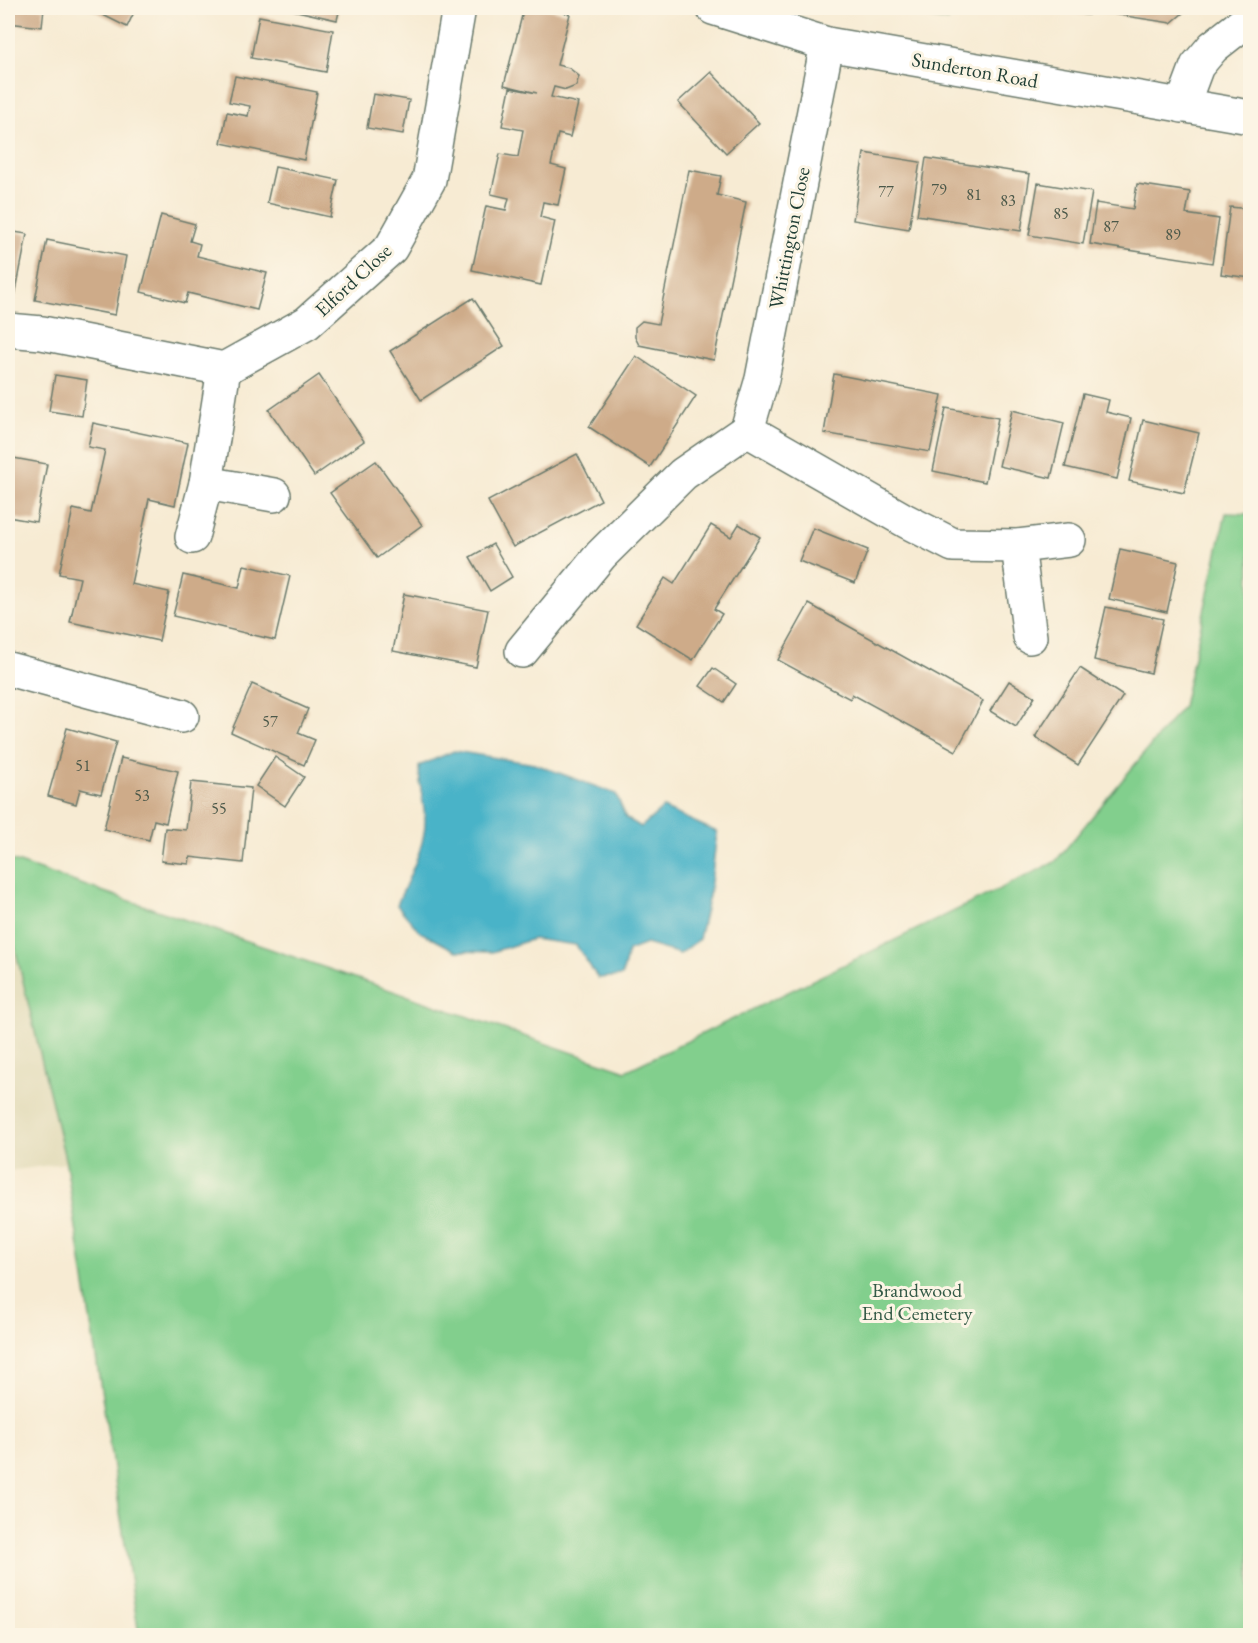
<svg xmlns="http://www.w3.org/2000/svg" width="1258" height="1643" viewBox="0 0 1258 1643" font-family="'EB Garamond',serif">
  <rect width="100%" height="100%" fill="#fcf5e5"/>
  <filter id="ink" filterUnits="userSpaceOnUse"><feTurbulence type="fractalNoise" baseFrequency=".0167" numOctaves="2"/><feDisplacementMap in="SourceGraphic" scale="12" xChannelSelector="R" yChannelSelector="G"/><feConvolveMatrix kernelMatrix="1 2 1 2 8 2 1 2 1" color-interpolation-filters="sRGB"/></filter>
  <filter id="wash" filterUnits="userSpaceOnUse"><feTurbulence type="fractalNoise" baseFrequency=".008" numOctaves="4" result="noise"/><feDisplacementMap in="SourceGraphic" scale="24" xChannelSelector="R" yChannelSelector="G"/><feGaussianBlur stdDeviation="1.35" result="paint"/><feColorMatrix in="noise" values="0 0 0 0 0 0 0 0 0 0 0 0 0 0 0 0 0 1.4 0 .05"/><feComposite in="paint" operator="in"/></filter>
  <g filter="url(#wash)">
    <rect width="100%" height="100%" fill="#f7ebd3"/>
    <polygon fill="#e3dcba" points="8,918 66,1163 8,1171"/>
    <g fill="#82cf8d" stroke="#508660" stroke-width="1.5">
      <polygon points="878,8 947,8 948,21"/>
      <polygon points="1226,513 1250,514 1250,1635 139,1635 66,1163 8,918 8,859 626,1071 1055,862 1183,706"/>
    </g>
    <path fill="#4ab3c8" stroke="#34787e" stroke-width="1.5" d="M 454,751 L 535,764 L 616,794 L 626,818 L 641,827 L 663,808 L 717,832 L 710,891 L 699,939 L 680,954 L 646,944 L 628,951 L 622,976 L 598,978 L 576,945 L 533,939 L 492,952 L 456,951 L 420,932 L 397,905 C 407,880 427,845 425,817 C 423,799 419,784 419,766 Z"/>
    <g id="blocks">
      <g fill="#ceab89">
        <polygon points="8,8 44,8 42,27 8,23"/>
        <polygon points="89,8 136,8 127,27"/>
        <polygon points="284,8 340,8 337,20"/>
        <polygon points="524,8 543,8 570,14 557,65 569,68 579,76 576,86 566,90 554,87 551,97 578,103 570,137 558,134 551,165 566,169 558,205 543,202 540,217 555,221 541,285 472,270 486,206 506,210 509,198 491,194 500,154 518,157 523,130 502,126 510,88 537,93 504,85"/>
        <polygon points="1038,8 1089,8 1088,15 1040,10"/>
        <polygon points="1101,8 1189,8 1171,23 1099,12"/>
        <polygon points="259,16 333,30 326,72 251,58"/>
        <polygon points="711,72 759,123 726,153 678,102"/>
        <polygon points="235,76 317,92 304,160 221,143 227,112 248,116 250,106 229,102"/>
        <polygon points="373,94 409,100 403,134 367,128"/>
        <polygon points="864,153 920,162 909,229 853,220"/>
        <polygon points="926,158 1030,174 1021,231 917,215"/>
        <polygon points="275,167 338,180 330,217 267,203"/>
        <polygon points="689,170 721,176 717,195 746,202 714,360 639,345 635,337 635,327 642,321 658,324"/>
        <polygon points="1038,183 1092,192 1083,244 1029,235"/>
        <polygon points="1137,184 1190,192 1186,214 1219,219 1212,263 1090,244 1096,203 1133,209"/>
        <polygon points="1230,207 1250,209 1250,278 1221,274"/>
        <polygon points="161,215 195,224 190,241 200,244 197,256 267,273 257,310 188,293 185,303 141,292"/>
        <polygon points="8,231 27,234 15,296 8,295"/>
        <polygon points="47,240 126,256 115,315 35,300"/>
        <polygon points="473,298 504,346 421,400 390,351"/>
        <polygon points="636,356 696,396 650,467 589,427"/>
        <polygon points="834,374 942,395 930,452 824,433"/>
        <polygon points="55,375 87,380 82,416 49,411"/>
        <polygon points="319,375 364,441 314,476 269,410"/>
        <polygon points="1083,394 1109,400 1106,412 1131,418 1117,479 1065,467"/>
        <polygon points="946,408 998,418 985,482 933,471"/>
        <polygon points="1012,410 1064,423 1051,478 999,466"/>
        <polygon points="1143,420 1199,433 1184,493 1129,481"/>
        <polygon points="93,423 188,443 175,505 149,499 131,584 169,592 159,641 70,622 80,578 59,574 73,509 91,513 105,450 88,447"/>
        <polygon points="577,454 601,500 513,547 488,501"/>
        <polygon points="8,457 47,464 36,522 8,517"/>
        <polygon points="376,461 422,525 377,558 330,493"/>
        <polygon points="739,524 760,537 714,609 722,614 693,660 636,624 665,578 674,584 711,525 731,537"/>
        <polygon points="813,528 868,550 855,583 799,561"/>
        <polygon points="493,544 512,577 490,591 470,557"/>
        <polygon points="1120,549 1178,562 1167,612 1109,599"/>
        <polygon points="244,565 290,576 275,640 173,616 183,575 239,588"/>
        <polygon points="404,594 488,610 476,667 393,651"/>
        <polygon points="809,604 983,701 956,751 852,694 850,699 778,660"/>
        <polygon points="1106,607 1163,619 1151,673 1094,660"/>
        <polygon points="713,668 736,684 724,702 700,686"/>
        <polygon points="1080,668 1123,696 1078,765 1035,737"/>
        <polygon points="1009,681 1035,697 1016,727 990,711"/>
        <polygon points="252,684 308,709 298,733 315,740 304,765 231,732"/>
        <polygon points="67,728 116,742 101,794 80,789 76,804 48,796"/>
        <polygon points="275,757 304,777 285,806 256,786"/>
        <polygon points="121,758 178,771 166,823 154,820 149,840 104,829"/>
        <polygon points="191,782 251,788 243,863 190,857 189,864 161,861 165,828 186,830"/>
      </g>
    </g>
  </g>
  <g filter="url(#ink)">
    <use href="#blocks" fill-opacity="0" stroke="#6b7a6c" stroke-width="1.5"/>
    <g fill="none" stroke-linecap="round" stroke-linejoin="round">
      <defs>
        <g id="minor">
          <polyline points="713,8 827,44 1250,117"/>
          <polyline points="827,44 762,379 747,430 906,521 953,545 1018,546 1069,540"/>
          <polyline points="1182,106 1197,66 1213,47 1250,18"/>
          <polyline points="8,330 42,333 224,369 307,323 391,248 429,180 459,8"/>
          <polyline points="206,483 274,495"/>
          <polyline points="192,537 206,483 224,369"/>
          <polyline points="1018,546 1030,637"/>
          <polyline points="522,651 601,555 683,474 747,430"/>
          <polyline points="8,669 182,716"/>
        </g>
      </defs>
      <use href="#minor" stroke="#6b7a6c" stroke-width="36"/>
      <use href="#minor" stroke="#fff" stroke-width="33"/>
    </g>
  </g>
  <g text-anchor="middle" dominant-baseline="central" stroke-width="6" stroke-linejoin="round" paint-order="stroke">
    <g font-size="16" fill="#4b5849">
      <text x="939" y="189">79</text>
      <text x="886" y="191">77</text>
      <text x="974" y="194">81</text>
      <text x="1008" y="200">83</text>
      <text x="1061" y="213">85</text>
      <text x="1111" y="226">87</text>
      <text x="1173" y="234">89</text>
      <text x="270" y="721">57</text>
      <text x="83" y="765">51</text>
      <text x="142" y="795">53</text>
      <text x="219" y="808">55</text>
    </g>
    <g font-size="20" fill="#1f3d34" stroke="#fcf5e5">
      <text transform="translate(975 70) rotate(10)">Sunderton Road</text>
      <text transform="translate(789 238) rotate(-79)">Whittington Close</text>
      <text transform="translate(353 280) rotate(-43)">Elford Close</text>
    </g>
    <g font-size="20" fill="#335a46" stroke="#fcf5e5">
      <text x="917" y="1290">Brandwood<tspan x="917" dy="23">End Cemetery</tspan></text>
    </g>
  </g>
  <rect width="1258" height="1643" fill="none" stroke="#fcf5e5" stroke-width="30"/>
</svg>
